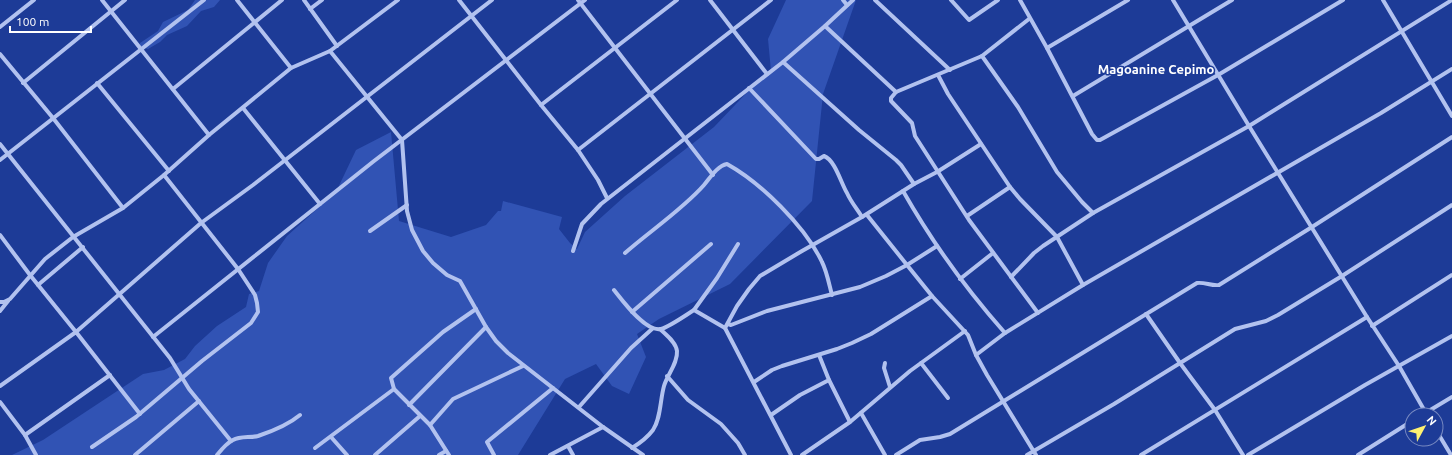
<svg xmlns="http://www.w3.org/2000/svg" width="1452" height="455" viewBox="0 0 1452 455" font-family="Ubuntu,sans-serif">
  <rect width="100%" height="100%" fill="#1d3b97"/>
  <g fill="#3153b4">
    <polygon points="195,0 220,0 214,7 201,11 187,26 167,35 160,42 148,49 140,46 140,43 158,31 163,22 188,10"/>
    <polygon points="786,0 856,0 823,94 812,201 730,284 659,319 637,334 646,357 629,394 612,386 596,364 565,379 518,455 12,455 43,440 143,374 164,370 185,359 195,346 217,326 246,307 249,294 259,291 268,263 287,236 336,192 356,150 391,132 399,221 451,237 486,225 498,211 501,211 503,201 562,217 559,229 570,243 577,249 585,232 625,196 714,127 757,82 771,71 768,39"/>
  </g>
  <g fill="none" stroke-linecap="round" stroke-linejoin="round">
    <g stroke="#b2c2ef" stroke-width="4">
      <polyline points="102,0 209,135"/>
      <polyline points="237,0 291,68"/>
      <polyline points="304,0 337,46"/>
      <polyline points="459,0 541,105 578,150 598,180 607,198"/>
      <polyline points="578,0 713,175"/>
      <polyline points="710,0 767,74"/>
      <polyline points="843,0 847,5"/>
      <polyline points="875,0 950,70"/>
      <polyline points="951,0 969,20 998,0"/>
      <polyline points="1020,0 1047,48 1092,134 1097,140 1100,140 1218,75 1343,0"/>
      <polyline points="1173,0 1249,126 1367,317 1399,366 1427,415"/>
      <polyline points="1383,0 1452,116"/>
      <polyline points="310,9 322,0"/>
      <polyline points="825,26 896,92 982,56 1029,19"/>
      <polyline points="0,27 34,0"/>
      <polyline points="1047,48 1128,0"/>
      <polyline points="330,51 402,140 407,211 412,230 423,251 433,263 447,275 460,281 486,327 496,341 508,353 603,427 643,455"/>
      <polyline points="0,54 53,118 123,208"/>
      <polyline points="982,56 1018,107 1057,172 1082,202 1093,213"/>
      <polyline points="938,75 948,94 1010,187 1020,199 1057,237 1083,285"/>
      <polyline points="23,83 125,0"/>
      <polyline points="97,83 169,171"/>
      <path d="M 749,88 L 816,159 L 819,159 L 824,156 C 835,160 841,183 847,193 C 851,202 857,209 862,217"/>
      <polyline points="173,89 282,0"/>
      <polyline points="896,92 891,98 891,101 912,123 915,136 969,220 1038,313"/>
      <polyline points="1073,96 1232,0"/>
      <polyline points="541,105 677,0"/>
      <polyline points="243,108 320,204"/>
      <polyline points="0,144 170,358 189,389 231,441"/>
      <polyline points="578,150 771,0"/>
      <polyline points="0,160 204,0"/>
      <polyline points="914,184 937,172 981,144"/>
      <path d="M 903,191 C 932,242 966,289 1005,333"/>
      <polyline points="967,216 1010,187"/>
      <polyline points="370,231 407,205"/>
      <polyline points="0,235 30,275 76,332 201,223 253,185 492,0"/>
      <polyline points="937,246 907,265 932,296 968,335 976,355 987,375 1036,455"/>
      <polyline points="573,251 582,224 601,204 783,62 825,26 853,0"/>
      <path d="M 625,253 C 650,231 683,209 704,185 C 710,178 717,166 727,164 C 761,183 805,226 822,262 C 827,272 829,284 832,295"/>
      <polyline points="1011,277 1034,253 1043,246 1093,213 1249,126 1452,0"/>
      <polyline points="960,279 993,253"/>
      <polyline points="38,285 83,247"/>
      <path d="M 614,290 C 622,300 646,333 661,329 C 669,327 686,315 694,310 L 725,328 L 791,455"/>
      <polyline points="0,302 4,302 10,299 45,259 73,237 123,208 164,175 209,135 291,68 330,51 398,0"/>
      <polyline points="694,310 717,278 738,244"/>
      <polyline points="0,311 8,301"/>
      <polyline points="632,312 711,244"/>
      <polyline points="1146,314 1180,363 1215,410 1243,455"/>
      <polyline points="728,324 731,325 767,311 860,287 886,276 907,265 867,215"/>
      <polyline points="1372,326 1452,275"/>
      <polyline points="725,328 737,306 749,289 760,276 802,251 862,217 914,184 901,165 896,160 859,130 783,62"/>
      <polyline points="153,337 374,161 585,0"/>
      <polyline points="976,355 1005,333 1083,285 1381,113 1452,69"/>
      <polyline points="885,363 884,368 890,387"/>
      <polyline points="921,363 948,398"/>
      <polyline points="667,376 688,400 721,424 738,443 745,455"/>
      <polyline points="829,380 850,422"/>
      <polyline points="754,382 772,370 782,366 837,349 852,343 871,334 932,296"/>
      <polyline points="0,386 76,332 140,414"/>
      <polyline points="0,402 25,435 36,455"/>
      <polyline points="409,405 486,327"/>
      <polyline points="579,407 631,348 652,329"/>
      <polyline points="861,413 885,455"/>
      <polyline points="771,415 800,395 829,380 819,355"/>
      <polyline points="1422,415 1452,397"/>
      <polyline points="430,425 453,399 523,366"/>
      <polyline points="1436,430 1451,455"/>
      <polyline points="25,435 110,375"/>
      <polyline points="331,437 347,455"/>
      <polyline points="568,446 573,455"/>
      <polyline points="92,447 136,417 202,361 251,323 258,312 257,303 255,295 238,269 164,175"/>
      <polyline points="315,448 394,389"/>
      <path d="M 632,448 C 640,443 647,438 653,430 C 661,418 660,400 664,386 C 667,375 678,363 677,351 C 676,342 666,335 660,329"/>
      <polyline points="135,455 199,401"/>
      <path d="M 217,455 C 221,450 227,443 233,440 C 240,436 250,438 258,436 C 273,431 288,425 300,415"/>
      <polyline points="375,455 420,416"/>
      <polyline points="439,455 446,451"/>
      <polyline points="449,455 430,425 394,389 391,378 443,332 476,309"/>
      <polyline points="494,455 487,442 553,388"/>
      <polyline points="550,455 603,427"/>
      <polyline points="802,455 850,422 910,371 965,331"/>
      <path d="M 896,455 L 920,440 L 940,437 L 950,434 L 1197,283 C 1205,282 1211,286 1219,285 L 1312,227 L 1452,137"/>
      <polyline points="1027,455 1114,404 1235,329 1266,321 1278,315 1342,276 1452,205"/>
      <polyline points="1141,455 1367,317"/>
      <polyline points="1248,455 1365,385 1452,336"/>
      <polyline points="1358,455 1412,421"/>
    </g>
  </g>
  <g text-anchor="middle" dominant-baseline="central" stroke-width="3" stroke-linejoin="round" paint-order="stroke">
    <g font-size="13" font-weight="bold" fill="#fff" stroke="#1d3b97">
      <text x="1156" y="69">Magoanine Cepimo</text>
    </g>
  </g>
  <g transform="translate(1424 427) rotate(50)"><circle r="19" fill="#1d3b97" stroke="#7789c1"/>
  <path d="M0-3L7 15L0 10L-7 15Z" fill="#fef171"/>
  <text y="-6" font-size="11" font-weight="bold" text-anchor="middle" fill="#ffffff">N</text>
  </g>
  <path d="M10 26v6h81v-6" fill="none" stroke="#ffffff" stroke-width="2"/>
  <text x="16" y="26" font-size="12" fill="#ffffff" stroke="#1d3b97" stroke-width="3" paint-order="stroke">100 m</text>
</svg>
